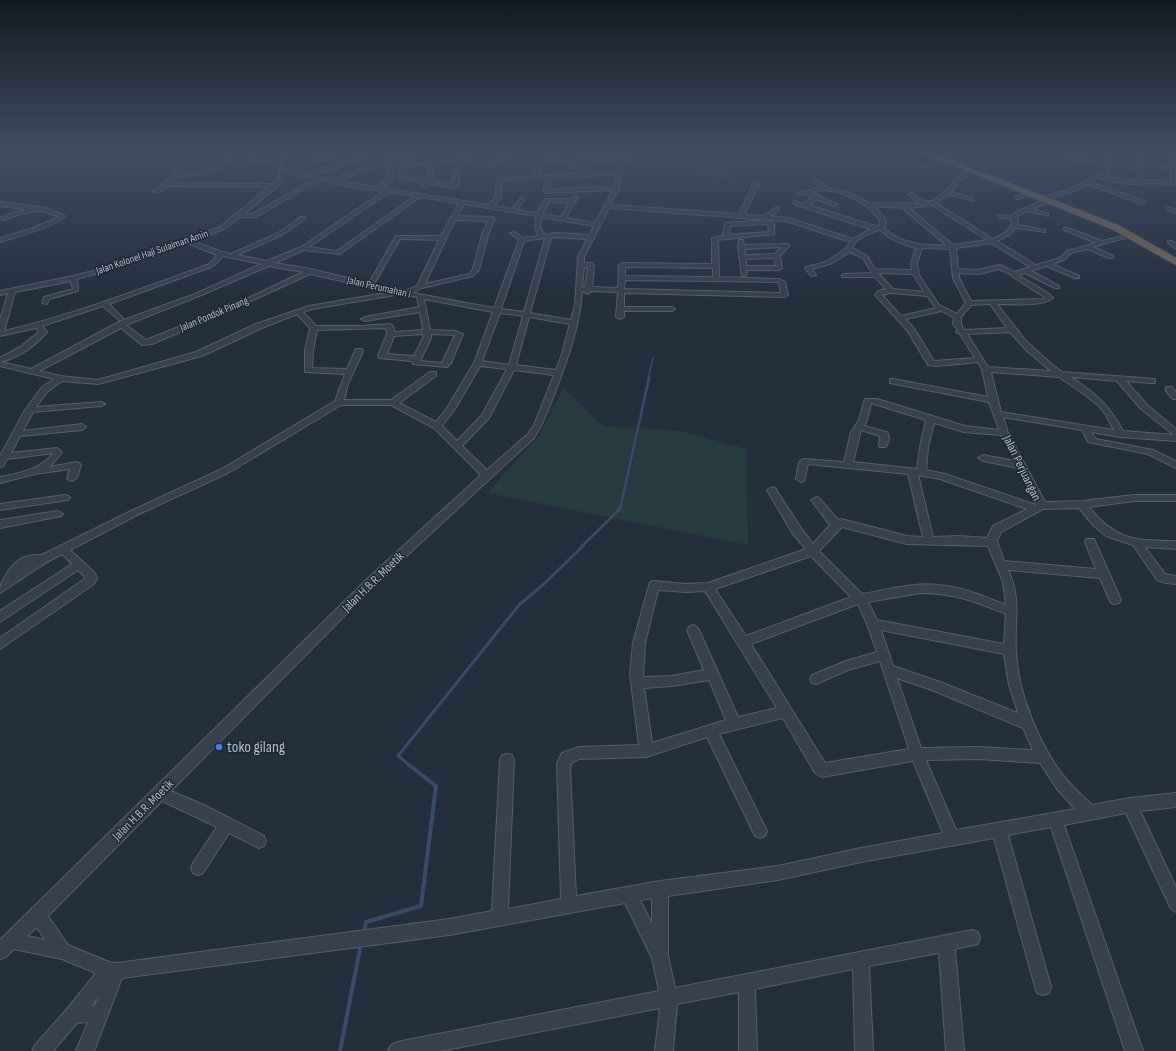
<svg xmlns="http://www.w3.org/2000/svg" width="1176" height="1051" viewBox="0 0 1176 1051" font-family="'Sofia Sans Condensed',sans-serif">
  <rect width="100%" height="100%" fill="#242f3e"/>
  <g fill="#263c3f">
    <polygon points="645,150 753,150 771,162 730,168 736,179 695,176 695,161 699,156 676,153 641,155"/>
    <polygon points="563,388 603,426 680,431 746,449 748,545 487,493 539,436"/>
  </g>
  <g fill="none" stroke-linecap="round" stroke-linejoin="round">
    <polyline stroke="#394c67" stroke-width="1.5" points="648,379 653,358"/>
    <polyline stroke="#394c67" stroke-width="2.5" points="581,547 620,509 649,378"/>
    <polyline stroke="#394c67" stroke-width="3" points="411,766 398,756 519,605 546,582 583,546"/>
    <g stroke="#394c67" stroke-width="4">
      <polyline points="364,933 366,922 421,906 436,786 409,765"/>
      <polyline points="340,1051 361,944"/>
    </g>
    <defs>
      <g id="minor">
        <path d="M 229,150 L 234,150 L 225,164 L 213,172 L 174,178 L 170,183 L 273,184 L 277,181 L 280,171 L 343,150 L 350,150 L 291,171 L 308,174 L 375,150 L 382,150 L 314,176 L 332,179 L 385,160 L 388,153 L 390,152 L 472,153 L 474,155 L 392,154 L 390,159 L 413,159 L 415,160 L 413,161 L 390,162 L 395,177 L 391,182 L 382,188 L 489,205 L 495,197 L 497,179 L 534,176 L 536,168 L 544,157 L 575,163 L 589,150 L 594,150 L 578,166 L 570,170 L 568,169 L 572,165 L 547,160 L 540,168 L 539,176 L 579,173 L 601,150 L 606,150 L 600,157 L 625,159 L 632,150 L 637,150 L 622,168 L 619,188 L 610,205 L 739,214 L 753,184 L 756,182 L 759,184 L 744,215 L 763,216 L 777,207 L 779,208 L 779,210 L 770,216 L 789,218 L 853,239 L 870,229 L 794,204 L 793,203 L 796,201 L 804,204 L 811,197 L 806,194 L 798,195 L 798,193 L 822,187 L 813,182 L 813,180 L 815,179 L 828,188 L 849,193 L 869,203 L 923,204 L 914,200 L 909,194 L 910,193 L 914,193 L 918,198 L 929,202 C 947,196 952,176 971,170 L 973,172 L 961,179 L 951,191 L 973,199 L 973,201 L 949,194 L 936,203 L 993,239 L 1005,233 L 1012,225 L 1011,219 L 998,217 L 998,215 L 1012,216 L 1014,213 L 1047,199 L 1052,200 L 1033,209 L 1048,214 L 1048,216 L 1028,211 L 1018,215 L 1017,218 L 1018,225 L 1045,230 L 1045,232 L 1016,228 L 1009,235 L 997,241 L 1036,265 L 1060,258 L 1067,251 L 1096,243 L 1064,230 L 1064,228 L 1068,228 L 1102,241 L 1132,234 L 1132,236 L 1093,247 L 1113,256 L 1113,258 L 1109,258 L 1087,249 L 1071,253 L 1064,260 L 1052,264 L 1079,276 L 1079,278 L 1075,278 L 1046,266 L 1031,271 L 1059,286 L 1059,288 L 1055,288 L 1025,273 L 1018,275 L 1048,293 L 1053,298 C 1043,307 1011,304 997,304 L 1026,341 L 1049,362 L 1062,372 L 1155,379 L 1155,383 L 1152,383 L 1126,381 L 1147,405 L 1176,429 L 1176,441 L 1120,437 L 1091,432 L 1096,439 L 1153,450 L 1176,461 L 1176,468 L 1148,454 L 1088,442 L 1082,430 L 1003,417 L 1008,433 L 1045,502 L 1082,501 L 1134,495 L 1176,495 L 1176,501 L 1134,501 L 1089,507 C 1115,540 1136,541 1176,541 L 1176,549 L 1145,547 L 1165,574 L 1176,576 L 1176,584 L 1166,583 L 1157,580 L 1133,545 L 1106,536 L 1093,525 L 1079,508 L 1043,509 L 1001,532 L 997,541 L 1004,561 L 1096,569 L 1085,542 L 1086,539 L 1094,539 L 1121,600 L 1119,603 L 1115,604 L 1111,603 L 1100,578 L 1008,570 C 1022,600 1014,619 1016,651 C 1018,694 1039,745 1066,779 C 1074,788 1083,797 1092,805 L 1130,798 L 1176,793 L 1176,807 L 1140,811 L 1176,887 L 1176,912 L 1171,909 L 1126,813 L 1064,825 L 1143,1051 L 1125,1051 L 1051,827 L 1008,835 L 1051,987 L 1049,993 L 1043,995 L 1037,993 L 1035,987 L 994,838 L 861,862 L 778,880 L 668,896 L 668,956 L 675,988 L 972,930 L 978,932 L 980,938 L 978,944 L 955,949 L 964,1051 L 946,1051 L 939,953 L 869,966 L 873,1051 L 855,1051 L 853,969 L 755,989 L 757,1051 L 739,1051 L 739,992 L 677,1004 L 673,1051 L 655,1051 L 660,1008 L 441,1051 L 388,1051 L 391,1045 L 397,1042 L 659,991 L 652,958 L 625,903 L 449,935 L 122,978 L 94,1051 L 76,1051 L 88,1022 L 77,1023 L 53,1051 L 32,1051 L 35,1045 L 67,1009 L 96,973 L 62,959 L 14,949 L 6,957 L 0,959 L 0,940 L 366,580 L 481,475 L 434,428 L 391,405 L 341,405 L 228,473 L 139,514 L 70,550 L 94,572 L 97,578 L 94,584 L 0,649 L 0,638 L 86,578 L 78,570 L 0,622 L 0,611 L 72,564 L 62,554 L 47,562 L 0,593 C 0,583 2,582 7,573 C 16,559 25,554 42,555 L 133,510 L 222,469 L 335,401 L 345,374 L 305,372 L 305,350 L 310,328 L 297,314 L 262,328 L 202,356 L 98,384 L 62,381 L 48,391 L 36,407 L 101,402 L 105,404 L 101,406 L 33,412 L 23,431 L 82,424 L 86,427 L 82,430 L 20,436 L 11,453 L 57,448 L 62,452 L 50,467 L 76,462 L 79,463 L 81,465 L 77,478 L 72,481 L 69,480 L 67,478 L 70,469 L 35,474 L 0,483 L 0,477 C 19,473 41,470 53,453 L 7,459 L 3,466 L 0,467 L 0,456 L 25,410 L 42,387 L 54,379 L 0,366 L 0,358 L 20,347 L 39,332 L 36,328 L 0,336 L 0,320 L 8,293 L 0,295 L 0,291 L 73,276 L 116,265 L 220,227 L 269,187 L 167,186 C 164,189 158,195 153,191 L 159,188 L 184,161 L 188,162 L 177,175 C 203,171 213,173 229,150 ZM 597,160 L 623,161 L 617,171 L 584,173 ZM 385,163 L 389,177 L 376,187 L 338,181 ZM 284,172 L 315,179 L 253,214 L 244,214 L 281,183 ZM 616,174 L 614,187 L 549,189 L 552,178 ZM 547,178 L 543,191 L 546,193 L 613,190 L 595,223 L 566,218 L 578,197 L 575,195 L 571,199 L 545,199 L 537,213 L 517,210 L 525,199 L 522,197 L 512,209 L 494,206 L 501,197 L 501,181 ZM 320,180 L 355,188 L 384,191 L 301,247 L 267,261 L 237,255 L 282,235 L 305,219 L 305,217 L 301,217 L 278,233 L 231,254 L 220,251 L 193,241 L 224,229 L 240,217 L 256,217 ZM 814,191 C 838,187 866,201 880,220 L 879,227 L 809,205 L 816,199 L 833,206 L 838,205 L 811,192 ZM 389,192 L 415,196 L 337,251 L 309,247 ZM 420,197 L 459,203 L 441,236 L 396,236 L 369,283 L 310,269 L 275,263 L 304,250 L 340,254 ZM 549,202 L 569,203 L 561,217 L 542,214 ZM 464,204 L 536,216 L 535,227 L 538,236 L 523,238 L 515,232 L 510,233 L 519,240 L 494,308 L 413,293 L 422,288 L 473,276 L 479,270 L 488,235 L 495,219 L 492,217 L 457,216 ZM 932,205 L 987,240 L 953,245 L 909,208 ZM 874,206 L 902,208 L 946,245 C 924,246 902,244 885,229 L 886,220 ZM 609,208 L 786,221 L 850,242 L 846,247 L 847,248 L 826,262 L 806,267 L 805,268 L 811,276 L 816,275 L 812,269 L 830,264 L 850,252 L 863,258 L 872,273 L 844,274 L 842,275 L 842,277 L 875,277 L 886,289 L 878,291 L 875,295 L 907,330 L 928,365 L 937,366 L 978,362 L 982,369 L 988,397 L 893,379 L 890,379 L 890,383 L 989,402 L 999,430 L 965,426 L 877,399 L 865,399 L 859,420 L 851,432 L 844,462 L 803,459 L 799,462 L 796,479 L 801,482 L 804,481 L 808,464 L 908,474 L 923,537 L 907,536 L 841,519 L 838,520 L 819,498 L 816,497 L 811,500 L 830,525 L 813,544 L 801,528 L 775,488 L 772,487 L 767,490 L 793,534 L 806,549 L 708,583 L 686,584 L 654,581 L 650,582 L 633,643 L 630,674 L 639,745 L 579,747 L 562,753 L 557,763 L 561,899 L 508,909 L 514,760 L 512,755 L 507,754 L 502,755 L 500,760 L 492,911 L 449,919 L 117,963 L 109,962 L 68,945 L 48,916 L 162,801 L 217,827 L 193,863 L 191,868 L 193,873 L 198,875 L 203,873 L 229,833 L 259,848 L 264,846 L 266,841 L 264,836 L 206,806 L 171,791 L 374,586 L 534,438 C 544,423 549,407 556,390 C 568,358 580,325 582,291 L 588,294 L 591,291 L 618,292 L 616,317 L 620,319 L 624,317 L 624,311 L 672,311 L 675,309 L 672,307 L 624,307 L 624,293 L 785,297 L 788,295 L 785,282 L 780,279 L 719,277 L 718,240 L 774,234 L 774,224 L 767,220 L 725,223 L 723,236 L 712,238 L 712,264 L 622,263 L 619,265 L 618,288 L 592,287 L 594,265 L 591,263 L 584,263 L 584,257 ZM 541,217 L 594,226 L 589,235 L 556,233 L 544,235 L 540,227 ZM 455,220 L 488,221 L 482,235 L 473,269 L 469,274 L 425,284 ZM 766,224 L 768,225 L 769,232 L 729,235 L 730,226 ZM 880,230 C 891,240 902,245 916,248 L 911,263 L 912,270 L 875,269 L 867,256 L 852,248 C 856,238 870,232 880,230 ZM 556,237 L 587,239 L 578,257 L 575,305 L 571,320 L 530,313 L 551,238 ZM 545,238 L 524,312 L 501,309 L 524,241 ZM 400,239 L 439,240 L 417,286 L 406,291 L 374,284 ZM 187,243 L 217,255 L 214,260 L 207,265 C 140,289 73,315 4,331 L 15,292 L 71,281 L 73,289 L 44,297 L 42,303 L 47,304 L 49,299 L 78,291 L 77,279 L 120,267 ZM 991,243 L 1030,267 L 1015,272 L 1000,265 L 978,270 L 958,269 L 956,248 ZM 922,248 L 950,249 L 953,278 L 966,303 L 957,314 L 939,305 L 919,275 L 917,263 ZM 222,256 L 261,264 L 195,294 L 121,321 L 31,369 L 1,362 C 19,357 35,346 47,332 L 42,326 L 103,306 L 119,320 L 123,320 L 123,318 L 109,304 L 211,267 L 218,262 ZM 269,266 L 303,272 L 236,304 L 146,340 L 126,325 L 199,296 ZM 584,267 L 588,267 L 585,287 L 582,287 ZM 625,267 L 713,268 L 713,277 L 625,276 ZM 999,269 L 1012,275 L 1013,277 L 1046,298 L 1043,299 L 971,301 L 959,278 L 959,273 L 979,274 ZM 878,273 L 913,274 L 924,292 L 893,289 ZM 310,274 L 391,292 L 309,306 L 256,324 L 196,352 L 98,380 L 60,376 L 39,371 L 121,328 L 142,345 L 152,344 L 240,306 ZM 625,280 L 777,282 L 779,283 L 781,293 L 624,289 ZM 891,293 L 927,296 L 936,308 L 901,316 L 882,295 ZM 401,294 L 417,297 L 419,307 L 365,317 L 361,319 L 365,321 L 420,312 L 423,330 L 394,332 L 393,326 L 389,324 L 362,326 L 316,326 L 303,312 L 312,309 ZM 424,299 L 493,312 L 474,363 L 447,408 L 436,422 L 399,403 L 436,376 L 436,372 L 430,372 L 391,400 L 344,400 L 348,384 L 363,351 L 362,349 L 356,349 L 347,369 L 312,368 L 313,350 L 317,330 L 386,328 L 387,334 L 378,356 L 379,358 L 412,361 L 413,364 L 447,367 L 451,363 L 463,334 L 455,331 L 430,330 ZM 990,304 L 1007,328 L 964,330 L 961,324 L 961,317 L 971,305 ZM 942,311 L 954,318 L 953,324 L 958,330 L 956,332 L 960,334 L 975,358 L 934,361 L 913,327 L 905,319 ZM 500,313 L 523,316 L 509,365 L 482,361 ZM 529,317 L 570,324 L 562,354 L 556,370 L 516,365 ZM 1010,332 L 1027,351 L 1051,371 L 988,367 L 967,334 ZM 423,334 L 423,338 L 414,356 L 387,354 L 394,336 ZM 431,334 L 455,335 L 442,363 L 420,361 L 431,338 ZM 480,366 L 507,369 L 482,415 L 457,441 L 442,426 L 455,409 ZM 514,370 L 554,375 L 534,425 L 528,434 L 487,470 L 462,446 L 489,418 ZM 991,372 L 1059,377 L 1084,394 L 1099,406 L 1106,415 L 1114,430 L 1001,412 ZM 1071,377 L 1117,381 L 1141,409 L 1174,435 L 1123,431 C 1109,405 1095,393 1071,377 ZM 871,403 L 926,420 L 920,447 L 917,469 L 853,462 L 861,430 L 880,436 L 879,445 L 880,447 L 886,447 C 889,442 890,437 887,432 L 864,426 L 867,420 ZM 934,423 L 964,432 L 1001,435 L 1015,461 L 983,455 L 978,458 L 983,461 L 1018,468 L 1036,505 L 945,474 L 926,470 L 928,447 ZM 918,475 L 940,479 L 1027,509 L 993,526 L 987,538 L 958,536 L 933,537 ZM 842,527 L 907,544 L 988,546 L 1003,582 L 1006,605 C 984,596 962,587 939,585 C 914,582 887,590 862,594 L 819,551 ZM 811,556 L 851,597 L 746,636 L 715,589 ZM 658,590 L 686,592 L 705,591 L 777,708 L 738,717 L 699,630 L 697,627 L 693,625 L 689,627 L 687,630 L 704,670 L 672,676 L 643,677 L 645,643 ZM 921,593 C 954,593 976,602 1006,614 L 1004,644 L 877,620 L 868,602 ZM 858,604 L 867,624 L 877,652 L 846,661 L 812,675 L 810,679 L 812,683 L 816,684 L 848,670 L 880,661 L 909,749 L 825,763 L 751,644 ZM 881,630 L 1004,654 L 1009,685 L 1018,713 L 940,682 L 893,666 ZM 897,678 L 932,690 L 1023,728 L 1033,750 L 978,747 L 921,748 ZM 709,680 L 726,720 L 652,743 L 644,688 L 672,686 ZM 783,718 L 815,773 L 822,777 L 913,761 L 943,833 L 861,848 L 778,866 L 660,881 L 576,896 L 570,768 L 572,763 L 579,759 L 646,757 L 707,737 L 755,836 L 760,838 L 765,836 L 767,831 L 719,734 ZM 978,759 L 1040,763 L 1057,789 L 1075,809 L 956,830 L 926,760 ZM 652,898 L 652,924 L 640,900 ZM 37,927 L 45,940 L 27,936 ZM 99,996 L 95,1005 L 92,1005 Z"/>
        <polygon points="252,150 257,150 250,162 277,162 282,150 286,150 282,162 282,169 278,170 277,164 245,164"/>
        <polygon points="314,150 319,150 314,154 312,153"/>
        <polygon points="510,150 515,150 493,167 489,167 489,165"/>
        <polygon points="902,150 910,150 891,156 889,155"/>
        <polygon points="922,150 931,150 924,152"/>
        <path d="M 1038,150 L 1047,150 L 1105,164 L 1105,150 L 1109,150 L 1110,161 L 1137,165 L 1136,150 L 1140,150 L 1141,161 L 1170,166 L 1169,153 L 1155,150 L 1173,150 L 1176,183 L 1173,185 L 1156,183 L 1127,184 L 1097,178 L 1091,182 L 1144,201 L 1145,202 L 1142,204 L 1087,184 L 1074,191 L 1048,199 L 1045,197 L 1046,196 L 1070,189 L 1093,176 L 1103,174 L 1104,167 ZM 1110,164 L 1137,168 L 1137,180 L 1127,180 L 1105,177 L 1108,175 ZM 1141,164 L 1171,169 L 1171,181 L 1142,180 Z"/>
        <polygon points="940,159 944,160 925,167 921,166"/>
        <path d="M 467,160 L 469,162 L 458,163 L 459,185 L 453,188 L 431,184 L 424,188 L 421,186 L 425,183 L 399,178 L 403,164 ZM 454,163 L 453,184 L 432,181 L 433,165 ZM 428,165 L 427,180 L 405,177 L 407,166 Z"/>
        <polygon points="1031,192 1034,194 1033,195 1017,199 1014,197"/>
        <path d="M 0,202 L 46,208 L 65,216 C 58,226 13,238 0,242 L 0,238 L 33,228 L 59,217 C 36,206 25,213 3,220 L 0,218 L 1,217 L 25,209 L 0,206 Z"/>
        <polygon points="1167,207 1176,209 1176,213 1167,209"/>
        <path d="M 739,240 L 743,240 L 744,245 L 789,244 L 789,246 L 780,256 L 782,268 L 779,270 L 747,270 L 746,276 L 742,276 L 738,247 ZM 782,247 L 775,254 L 745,255 L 745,249 ZM 774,258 L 776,266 L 746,266 L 746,259 Z"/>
        <polygon points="1168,241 1172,241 1176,244 1176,249 1168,243"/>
        <polygon points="1166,387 1172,387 1176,392 1176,399 1173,399 1166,391"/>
        <polygon points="65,495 68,496 70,498 68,500 0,510 0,504"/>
        <polygon points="58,511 63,514 61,516 0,528 0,520"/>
      </g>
      <polygon id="highway" points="914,150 924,150 1118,225 1176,258 1176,265 1112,229"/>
    </defs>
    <use href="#minor" stroke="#565f6c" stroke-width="2"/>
    <use href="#highway" stroke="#434c59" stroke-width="2"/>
    <use href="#minor" fill="#38414e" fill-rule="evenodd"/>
    <use href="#highway" fill="#746855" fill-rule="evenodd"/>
  </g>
  <linearGradient id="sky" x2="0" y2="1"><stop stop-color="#141a22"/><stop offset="0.51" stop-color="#3f4d63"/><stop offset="1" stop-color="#3f4d63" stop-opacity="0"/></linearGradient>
  <rect width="1176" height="297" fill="url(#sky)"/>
  <circle fill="#3f7fe0" stroke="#1d2633" stroke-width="1.5" cx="219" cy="747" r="4"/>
  <g text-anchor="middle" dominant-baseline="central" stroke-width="3" stroke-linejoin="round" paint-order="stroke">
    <g font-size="11" fill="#b4bcc9" stroke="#1d2633">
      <text transform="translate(152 252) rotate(-19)">Jalan Kolonel Haji Sulaiman Amin</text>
      <text transform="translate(379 287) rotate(13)">Jalan Perumahan I</text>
      <text transform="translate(214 314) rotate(-23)">Jalan Pondok Pinang</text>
    </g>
    <g font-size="13" fill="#b4bcc9" stroke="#1d2633">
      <text transform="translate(1022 468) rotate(64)">Jalan Perjuangan</text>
      <text transform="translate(373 582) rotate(-44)">Jalan H.B.R. Moetik</text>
      <text transform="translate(143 810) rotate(-45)">Jalan H.B.R. Moetik</text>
    </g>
    <g font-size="16" fill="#b4bcc9" stroke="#1d2633" text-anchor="start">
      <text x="227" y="747">toko gilang</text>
    </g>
  </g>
</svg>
